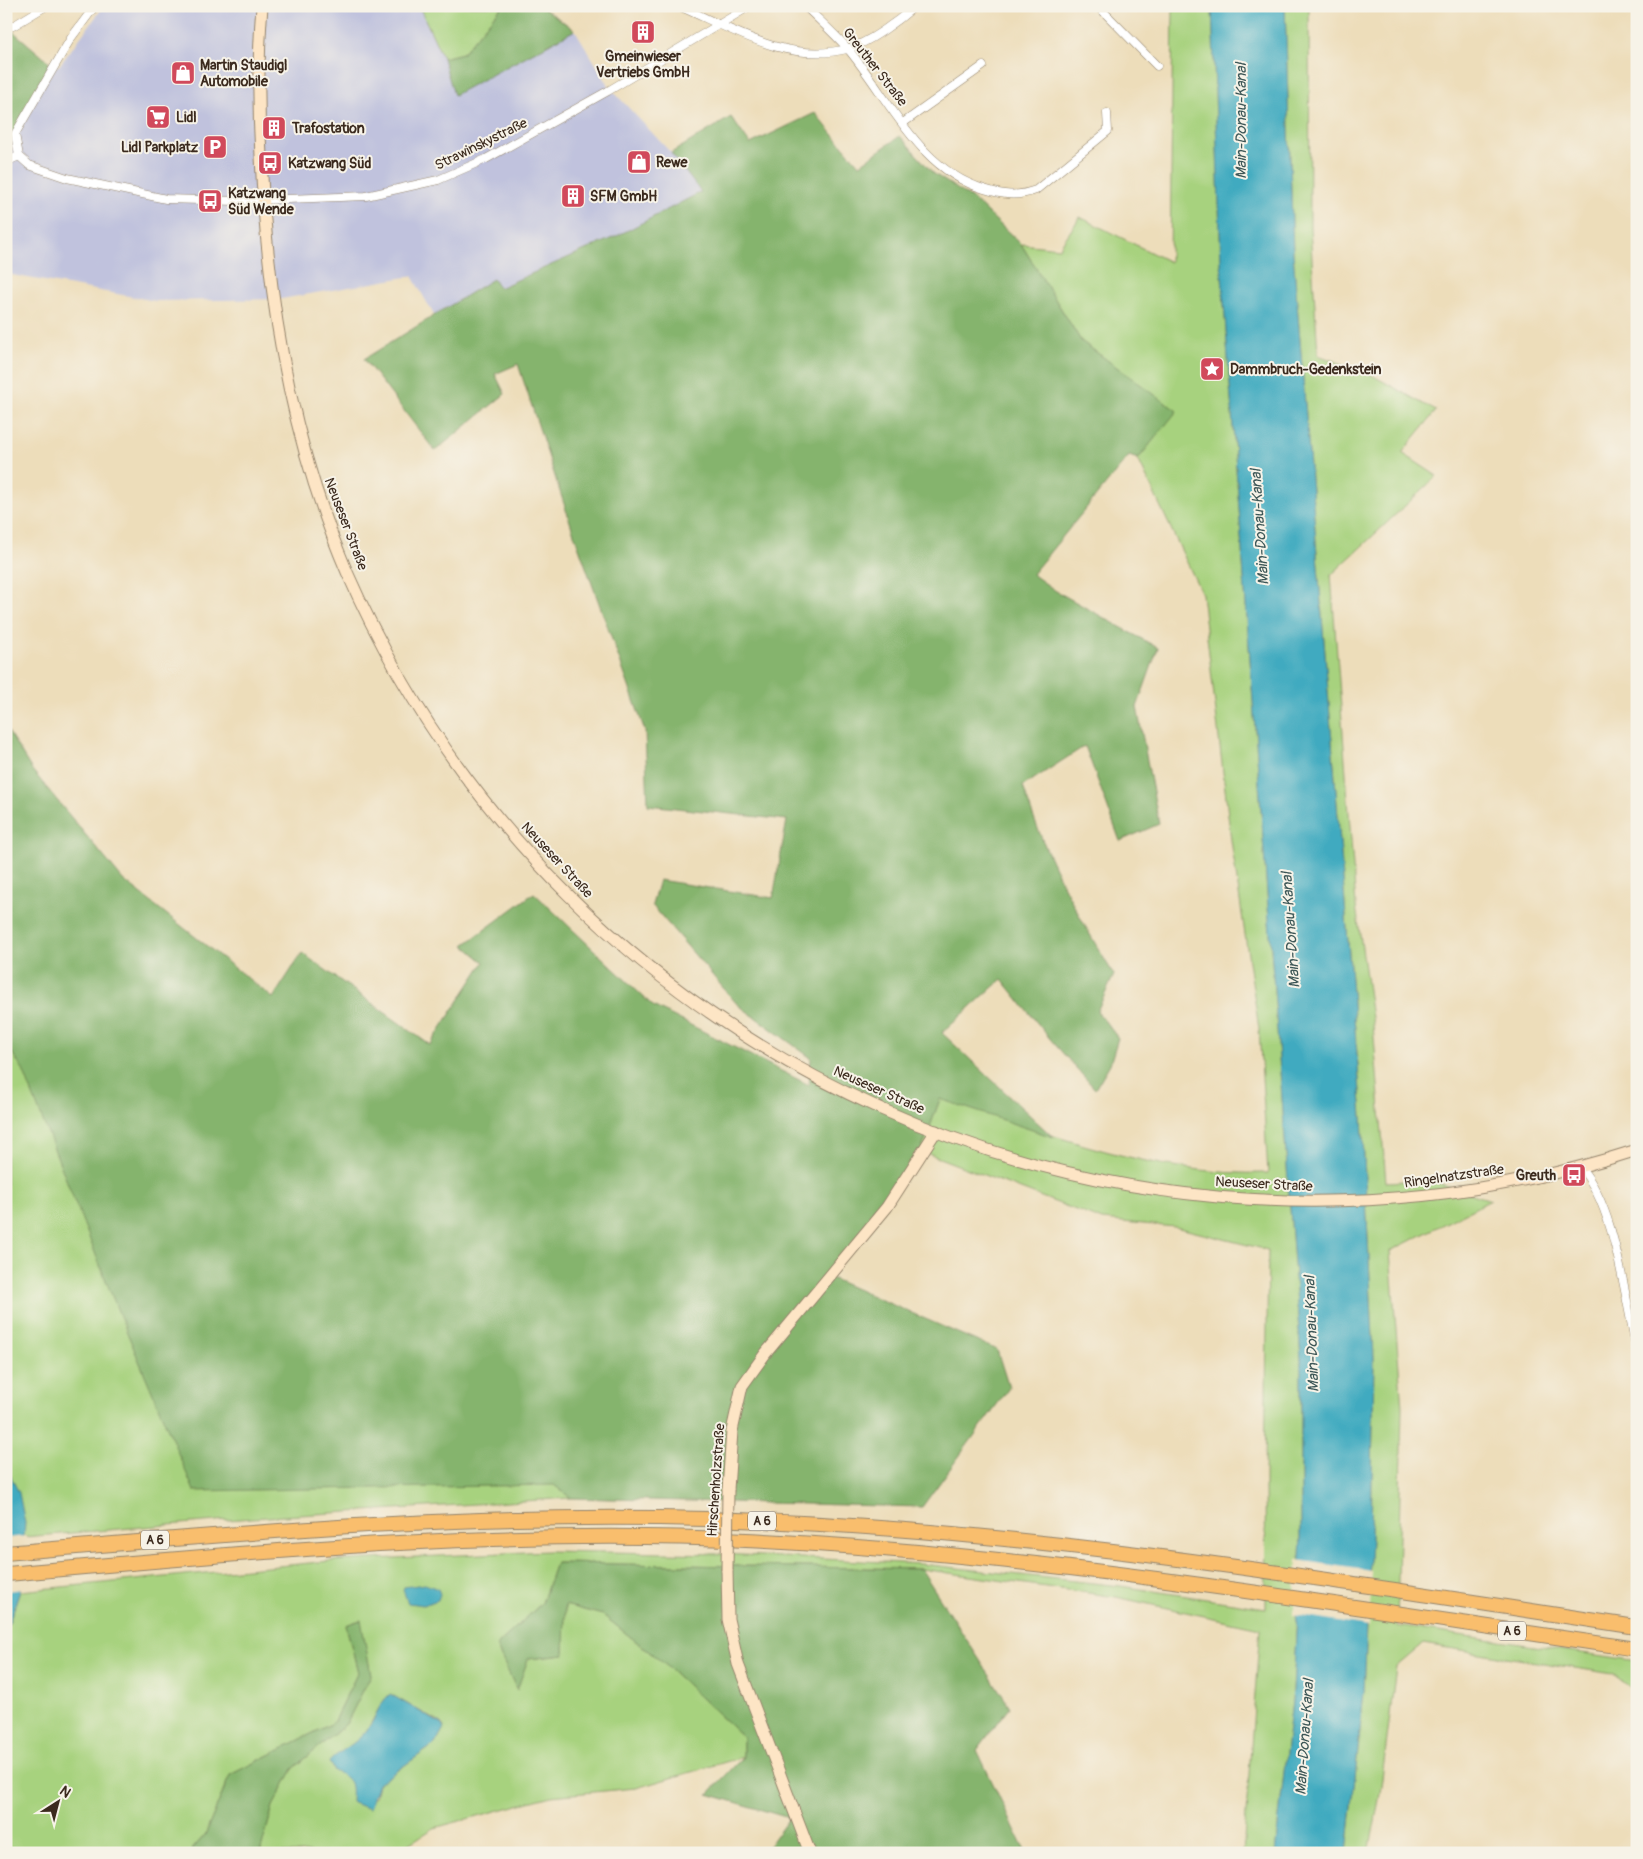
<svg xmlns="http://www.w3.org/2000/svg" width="1643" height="1859" viewBox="0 0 1643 1859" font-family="Pangolin,sans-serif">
  <rect width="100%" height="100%" fill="#f7f3e8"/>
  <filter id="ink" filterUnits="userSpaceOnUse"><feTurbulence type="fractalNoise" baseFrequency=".02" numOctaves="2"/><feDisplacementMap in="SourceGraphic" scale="10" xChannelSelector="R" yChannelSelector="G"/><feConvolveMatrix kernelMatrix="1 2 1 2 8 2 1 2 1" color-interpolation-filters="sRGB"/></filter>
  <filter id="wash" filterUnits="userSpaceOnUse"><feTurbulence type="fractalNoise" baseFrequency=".0096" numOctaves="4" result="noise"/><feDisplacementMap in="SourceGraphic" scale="20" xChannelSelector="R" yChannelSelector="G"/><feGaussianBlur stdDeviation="1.12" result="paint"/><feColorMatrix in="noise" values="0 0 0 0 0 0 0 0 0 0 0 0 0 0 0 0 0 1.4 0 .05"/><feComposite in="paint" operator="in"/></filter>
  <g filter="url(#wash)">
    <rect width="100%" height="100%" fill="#edddba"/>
    <polygon fill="#c0c2dd" points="104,6 419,6 443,58 454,94 575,30 611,89 671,153 701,192 617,236 498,288 493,279 434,315 412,276 281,299 156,301 6,274 6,146 50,63 59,66"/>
    <g fill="#a7d27e" stroke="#717e4e" fill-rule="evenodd">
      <polygon points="419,6 502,6 463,53 443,58"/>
      <path d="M 1173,6 L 1212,6 L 1221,262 L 1301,1359 L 1301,1537 L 1293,1691 L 1275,1853 L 1243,1853 L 1260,1628 L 1116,1597 L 921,1569 L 556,1563 L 542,1603 L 496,1646 L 517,1689 L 528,1659 L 564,1655 L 565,1605 L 603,1615 L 667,1666 L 743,1737 L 743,1757 L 636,1788 L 551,1796 L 434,1828 L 394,1853 L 260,1853 L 273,1806 L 293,1769 L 346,1724 L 371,1675 L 360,1620 L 346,1625 L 358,1672 L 333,1723 L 230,1775 L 205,1835 L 189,1853 L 6,1853 L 6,1631 L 20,1591 L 330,1561 L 548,1551 L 722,1554 L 921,1564 L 1120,1586 L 1266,1608 L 1265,1478 L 1268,1250 L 1175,1227 L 1102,1220 L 921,1151 L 940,1099 C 1047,1132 1153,1177 1268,1173 L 1259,1029 L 1231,840 L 1202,594 L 1138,459 L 1176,411 L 1081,341 L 1021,244 L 1059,248 L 1080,217 L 1170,262 ZM 390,1694 L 441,1723 L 444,1727 L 435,1744 L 378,1784 L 375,1798 L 352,1785 L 334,1757 C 347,1750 361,1741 368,1728 C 376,1715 379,1705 390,1694 Z"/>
      <polygon points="1285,6 1309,6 1310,227 1318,355 1370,374 1436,411 1402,453 1437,476 1331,575 1356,906 1373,1025 1386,1182 1429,1180 1491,1200 1390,1251 1402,1407 1397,1626 1637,1661 1637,1692 1613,1674 1423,1644 1396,1667 1380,1794 1369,1853 1347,1853 1364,1692 1371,1538 1374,1359 1362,1117 1293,253"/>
      <path d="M 6,1043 L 23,1070 L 571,1498 L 252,1518 L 24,1537 C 26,1511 17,1490 6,1467 Z"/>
    </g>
    <g fill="#85b46d" stroke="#606f46">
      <polygon points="502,6 541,6 575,30 454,95 443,58 463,53"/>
      <polygon points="1589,6 1637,6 1637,14 1614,13"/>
      <polygon points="6,20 8,27 50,63 6,146"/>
      <path d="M 815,113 L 859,165 L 900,136 L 933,173 L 974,200 L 1021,244 L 1081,341 L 1177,411 L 1138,459 L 1129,456 L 1032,574 L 1056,591 L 1158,648 L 1137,707 L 1159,824 L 1120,841 L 1085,746 L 1023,786 C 1044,855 1077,914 1114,975 L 1097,1011 L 1118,1038 L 1110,1064 L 1095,1089 L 1051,1040 L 1002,979 L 942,1033 L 1053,1137 L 940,1099 L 921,1151 L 885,1205 L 826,1276 L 997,1350 L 1009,1388 L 922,1507 L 571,1498 L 554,1485 L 194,1491 L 118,1311 L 23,1070 L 6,1043 L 6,728 L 32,770 L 123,880 L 273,998 L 302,953 L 430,1045 L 484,962 L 464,945 L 534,893 L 653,1006 L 809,1085 L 811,1058 L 737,1004 L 652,905 L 659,880 L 773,898 L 787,820 L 648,805 L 645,731 L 573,531 L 518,364 L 495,374 L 505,394 L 435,451 L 364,359 L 493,279 L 499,288 L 617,236 L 701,192 L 671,153 L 731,117 L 750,144 Z"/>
      <polygon points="556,1563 921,1569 1010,1707 977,1750 1026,1853 764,1853 789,1818 708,1794 743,1757 743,1737 667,1666 603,1615 565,1605 564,1655 528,1659 517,1690 496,1646 542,1603"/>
      <polygon points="361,1620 371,1675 346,1724 293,1769 273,1806 260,1853 189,1853 205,1835 230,1775 333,1723 358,1672 346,1625"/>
    </g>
    <g fill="#40aac0" stroke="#3e6a6f">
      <polygon points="1212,6 1285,6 1293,253 1362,1117 1374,1359 1371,1538 1364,1692 1347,1853 1275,1853 1293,1691 1301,1537 1301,1359 1221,262"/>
      <polygon points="6,1467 19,1493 25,1523 20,1591 6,1631"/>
      <polygon points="425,1584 438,1589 440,1594 438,1600 423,1605 408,1603 403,1590 404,1587"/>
      <path d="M 390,1694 L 441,1724 L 444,1728 L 435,1744 L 378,1784 L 369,1809 L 351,1802 C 352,1783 352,1779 334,1771 L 329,1762 C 340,1750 355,1745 366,1731 C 377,1718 376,1707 390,1694 Z"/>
    </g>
    <g fill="#edddba">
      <polygon points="26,1536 23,1589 6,1591 6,1538"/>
      <polygon points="1297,1560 1372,1571 1369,1627 1294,1615"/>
    </g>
  </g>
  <g filter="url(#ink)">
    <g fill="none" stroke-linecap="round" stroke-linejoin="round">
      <defs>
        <g id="street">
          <polyline points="95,6 71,38 15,134 19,156 29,165 67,178 166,199 236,201 366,196 438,180 486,159 608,91 750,6"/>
          <path d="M 679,6 C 732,29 787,64 847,49 C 869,43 898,21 915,6"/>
          <path d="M 805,6 C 819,20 835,34 848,49 C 890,99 918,169 984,189 C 1003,195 1017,197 1036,190 L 1108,131 L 1107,113"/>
          <polyline points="1098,6 1157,66"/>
          <polyline points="13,26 46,6"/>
          <polyline points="903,123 983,66"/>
          <polyline points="6,162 19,156"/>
          <path d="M 1580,1167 C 1616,1207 1624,1297 1637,1349"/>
        </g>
        <g id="secondary">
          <path d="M 262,6 C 258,56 258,106 261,156 C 267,298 290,440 347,572 C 564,1067 1124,1316 1637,1150"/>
          <polyline points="728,1490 732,1431 742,1386 765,1354 887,1207 936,1131"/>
          <polyline points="727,1570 728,1619 738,1664 810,1853"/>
        </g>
        <g id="highway">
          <path d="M 6,1553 C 239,1533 471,1512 705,1519 C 1018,1527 1327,1580 1637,1627"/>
          <path d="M 6,1574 C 252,1552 499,1528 746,1540 C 1045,1554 1341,1606 1637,1649"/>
        </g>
      </defs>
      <use href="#street" stroke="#94846c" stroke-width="9"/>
      <use href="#secondary" stroke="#94846c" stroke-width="13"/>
      <use href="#highway" stroke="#94846c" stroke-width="16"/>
      <use href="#street" stroke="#fff" stroke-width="8"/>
      <use href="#secondary" stroke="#fde5c5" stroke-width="11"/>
      <use href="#highway" stroke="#f9be6d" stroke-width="14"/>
      <defs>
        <polyline id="secondary-bridge" points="727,1570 728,1490"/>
      </defs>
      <use href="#secondary-bridge" stroke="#94846c" stroke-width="13" stroke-linecap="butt"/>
      <use href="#secondary-bridge" stroke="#fde5c5" stroke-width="11"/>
    </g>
  </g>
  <defs>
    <symbol id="building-square" viewBox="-11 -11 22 22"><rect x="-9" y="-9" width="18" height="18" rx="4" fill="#d1495b" stroke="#f7f3e8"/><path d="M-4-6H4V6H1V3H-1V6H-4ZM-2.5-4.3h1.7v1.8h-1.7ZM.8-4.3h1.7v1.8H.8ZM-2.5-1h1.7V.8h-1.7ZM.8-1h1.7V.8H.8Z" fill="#fff"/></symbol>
    <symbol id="shop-square" viewBox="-11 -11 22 22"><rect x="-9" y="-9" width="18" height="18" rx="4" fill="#d1495b" stroke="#f7f3e8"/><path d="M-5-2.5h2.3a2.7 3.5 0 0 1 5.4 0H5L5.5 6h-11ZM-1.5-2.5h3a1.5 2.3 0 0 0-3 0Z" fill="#fff"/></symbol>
    <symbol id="supermarket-square" viewBox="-11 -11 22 22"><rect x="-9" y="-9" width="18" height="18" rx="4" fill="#d1495b" stroke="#f7f3e8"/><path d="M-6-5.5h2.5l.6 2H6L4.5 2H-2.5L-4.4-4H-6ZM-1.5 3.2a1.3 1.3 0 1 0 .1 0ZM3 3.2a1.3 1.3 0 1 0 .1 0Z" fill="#fff"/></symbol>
    <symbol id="parking-square" viewBox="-11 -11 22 22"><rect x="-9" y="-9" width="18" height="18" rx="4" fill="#d1495b" stroke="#f7f3e8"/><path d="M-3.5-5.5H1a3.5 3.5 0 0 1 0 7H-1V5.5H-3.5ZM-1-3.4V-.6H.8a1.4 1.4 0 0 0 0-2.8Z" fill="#fff"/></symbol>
    <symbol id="bus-square" viewBox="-11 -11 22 22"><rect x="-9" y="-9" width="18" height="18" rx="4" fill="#d1495b" stroke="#f7f3e8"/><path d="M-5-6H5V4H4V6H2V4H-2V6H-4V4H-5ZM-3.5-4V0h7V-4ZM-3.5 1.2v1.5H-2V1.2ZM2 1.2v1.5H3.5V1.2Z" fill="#fff"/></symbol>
    <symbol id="sight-square" viewBox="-11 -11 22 22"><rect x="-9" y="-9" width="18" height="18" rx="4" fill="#d1495b" stroke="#f7f3e8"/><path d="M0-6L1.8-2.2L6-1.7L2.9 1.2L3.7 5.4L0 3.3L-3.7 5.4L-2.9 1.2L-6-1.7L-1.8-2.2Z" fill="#fff"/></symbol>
  </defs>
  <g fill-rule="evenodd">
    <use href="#building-square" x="629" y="18" width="28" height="28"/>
    <use href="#shop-square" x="169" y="59" width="28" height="28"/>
    <use href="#supermarket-square" x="144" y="103" width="28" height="28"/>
    <use href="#building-square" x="260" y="114" width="28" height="28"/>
    <use href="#parking-square" x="201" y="133" width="28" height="28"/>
    <use href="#shop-square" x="625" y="148" width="28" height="28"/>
    <use href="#bus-square" x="256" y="149" width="28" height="28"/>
    <use href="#building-square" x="559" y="182" width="28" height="28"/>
    <use href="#bus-square" x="196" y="187" width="28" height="28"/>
    <use href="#sight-square" x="1198" y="355" width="28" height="28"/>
    <use href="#bus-square" x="1560" y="1161" width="28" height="28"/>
  </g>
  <g text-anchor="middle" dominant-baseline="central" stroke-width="4" stroke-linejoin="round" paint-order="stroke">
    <g fill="#f7f3e8" stroke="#73665b" stroke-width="1">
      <rect x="748" y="1511.5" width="28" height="19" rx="4"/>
      <rect x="141" y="1530.5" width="28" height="19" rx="4"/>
      <rect x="1498" y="1621.5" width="28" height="19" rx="4"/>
    </g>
    <g font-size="12" font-weight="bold" fill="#3b2a1e">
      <text x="762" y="1521">A 6</text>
      <text x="155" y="1540">A 6</text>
      <text x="1512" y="1631">A 6</text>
    </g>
    <g font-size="14" font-weight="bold" fill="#3b2a1e" stroke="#f7f3e8" text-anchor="start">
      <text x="643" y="56" text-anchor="middle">Gmeinwieser<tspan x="643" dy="16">Vertriebs GmbH</tspan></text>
      <text x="200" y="65">Martin Staudigl<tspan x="200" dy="16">Automobile</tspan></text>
      <text x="176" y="117">Lidl</text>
      <text x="292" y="128">Trafostation</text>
      <text x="198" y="147" text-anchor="end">Lidl Parkplatz</text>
      <text x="656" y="162">Rewe</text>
      <text x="288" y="163">Katzwang Süd</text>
      <text x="228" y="193">Katzwang<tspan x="228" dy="16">Süd Wende</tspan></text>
      <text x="590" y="196">SFM GmbH</text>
      <text x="1230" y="369">Dammbruch-Gedenkstein</text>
      <text x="1556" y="1175" text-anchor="end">Greuth</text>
    </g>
    <g font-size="14" fill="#3b2a1e" stroke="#f7f3e8">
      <text transform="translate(875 67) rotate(52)">Greuther Straße</text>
      <text transform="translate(481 144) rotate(-26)">Strawinskystraße</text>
      <text transform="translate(346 524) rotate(69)">Neuseser Straße</text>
      <text transform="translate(557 860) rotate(47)">Neuseser Straße</text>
      <text transform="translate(879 1090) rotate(24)">Neuseser Straße</text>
      <text transform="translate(1454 1176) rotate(-8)">Ringelnatzstraße</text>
      <text transform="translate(1264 1184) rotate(3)">Neuseser Straße</text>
      <text transform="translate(716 1480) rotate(-86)">Hirschenholzstraße</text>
    </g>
    <g font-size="15" font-style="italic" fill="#3d5757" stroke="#f7f3e8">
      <text transform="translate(1241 121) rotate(-90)">Main-Donau-Kanal</text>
      <text transform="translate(1260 527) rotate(-94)">Main-Donau-Kanal</text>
      <text transform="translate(1291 930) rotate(-94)">Main-Donau-Kanal</text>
      <text transform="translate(1312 1334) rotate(-92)">Main-Donau-Kanal</text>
      <text transform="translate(1305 1737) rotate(-86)">Main-Donau-Kanal</text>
    </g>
  </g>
  <rect width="1643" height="1859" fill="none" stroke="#f7f3e8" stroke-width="25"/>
  <g transform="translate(58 1802) rotate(36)" stroke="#f7f3e8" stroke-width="4" paint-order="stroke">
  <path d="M0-4L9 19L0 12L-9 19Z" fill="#3b2a1e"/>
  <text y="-8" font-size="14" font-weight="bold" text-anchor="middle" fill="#3b2a1e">N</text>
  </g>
</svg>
